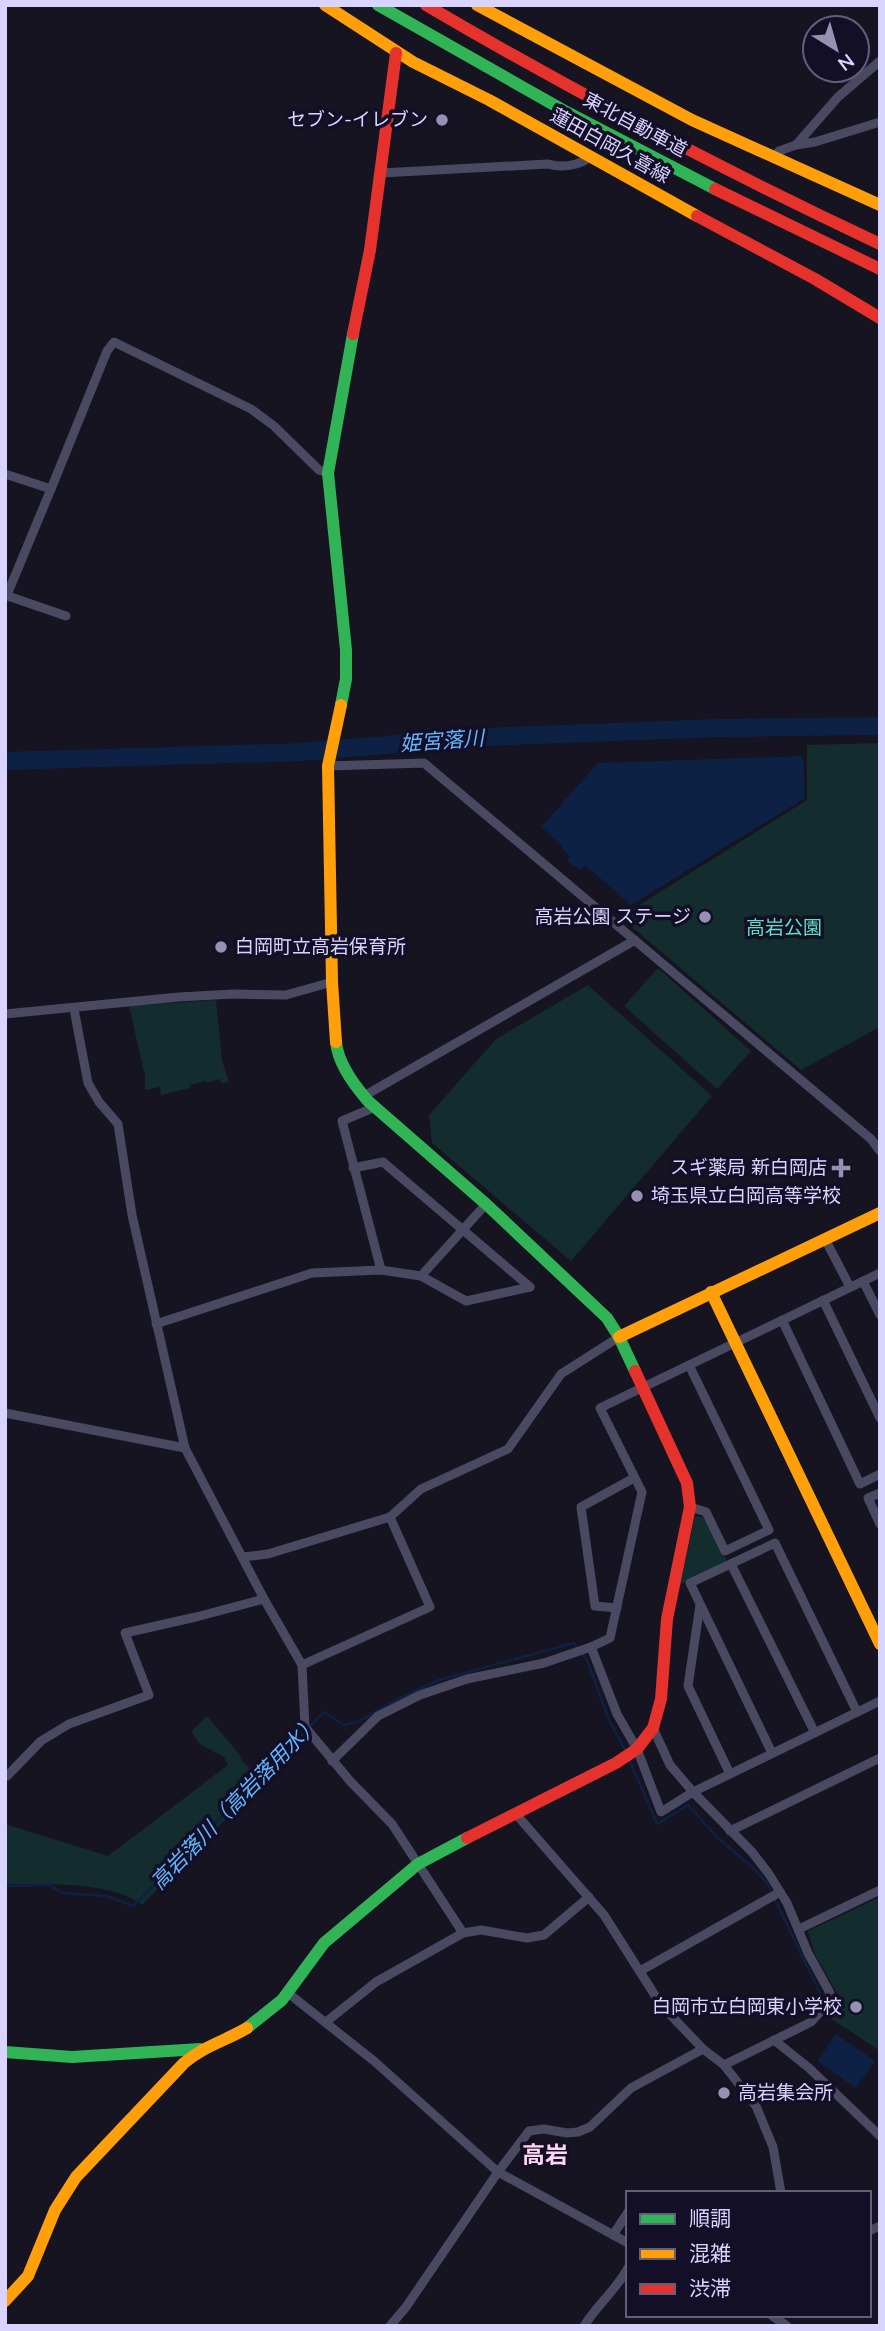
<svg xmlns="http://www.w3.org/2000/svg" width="885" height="2331" viewBox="0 0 885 2331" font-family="'Nunito Sans','Noto Sans JP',sans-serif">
  <rect width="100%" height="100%" fill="#161421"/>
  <g fill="#132c2d">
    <polygon points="880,743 880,1027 801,1070 620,917 807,800 807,745"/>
    <polygon points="658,968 751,1051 717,1089 624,1006"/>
    <polygon points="588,985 712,1096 571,1261 432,1143 429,1115 496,1039"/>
    <polygon points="216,1000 222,1061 229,1081 221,1084 220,1079 207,1083 205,1081 190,1085 190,1088 161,1095 160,1087 145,1090 145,1076 129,1006"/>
    <polygon points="695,1516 706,1518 727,1561 680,1585"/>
    <path d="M 207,1716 L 240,1755 L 242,1761 L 255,1773 L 257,1787 L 142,1905 C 113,1881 42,1884 5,1884 L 5,1824 L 108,1856 L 228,1765 L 224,1757 L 200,1744 L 191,1732 Z"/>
    <polygon points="880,1897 880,2051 830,2018 838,1995 814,1952 808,1931"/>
  </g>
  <g fill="#0d2144">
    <polygon points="803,756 805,798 631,905 585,865 580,871 567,860 570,856 562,849 563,847 541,827 598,763"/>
    <polygon points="836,2034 875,2061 856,2088 817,2061"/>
  </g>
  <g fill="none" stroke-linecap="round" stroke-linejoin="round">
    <g stroke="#0d2144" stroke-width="2.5">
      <polyline points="582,1654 587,1660 609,1720 625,1750"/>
      <polyline points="309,1727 324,1712 344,1725 358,1722 394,1701 439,1680 574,1643 578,1649"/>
      <polyline points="629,1759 657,1824 688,1805 719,1839 751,1866 767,1883 820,1993"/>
      <polyline points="5,1886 49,1885 63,1893 107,1896 133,1906 305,1732"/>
    </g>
    <polyline stroke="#0d2144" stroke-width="18" points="5,761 300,752 483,737 719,728 880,726"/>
    <g stroke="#4a4962" stroke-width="9">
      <polyline points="796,145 838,97 880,61"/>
      <polyline points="773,158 779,151 796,145 815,142 880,122"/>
      <path d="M 381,173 L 548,164 C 560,168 580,166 589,157"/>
      <polyline points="5,474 51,489 107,351 114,342 251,409 274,426 319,470 328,473"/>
      <polyline points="5,595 66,616"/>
      <polyline points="7,595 51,489"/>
      <polyline points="328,766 424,763 871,1139 880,1151"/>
      <polyline points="74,1009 88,1083 99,1102 118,1124 132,1215 185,1448 264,1599 302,1665 305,1727 350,1781 392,1824 463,1933"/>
      <polyline points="5,1014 179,997 233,994 286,995 332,982"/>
      <polyline points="364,1096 635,940"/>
      <polyline points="375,1107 342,1121 381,1270"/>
      <polyline points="353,1168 383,1162 530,1287"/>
      <polyline points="825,1239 850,1287"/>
      <polyline points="880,1273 600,1408 642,1492 610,1638 591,1647 617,1714 637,1749 661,1812 693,1792 880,1701"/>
      <polyline points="421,1276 486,1204"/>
      <polyline points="863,1281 880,1315"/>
      <polyline points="823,1300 880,1418"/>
      <polyline points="782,1320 860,1484 880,1474"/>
      <polyline points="156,1324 312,1273 381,1270 421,1276 466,1301 530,1287"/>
      <polyline points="689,1365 769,1530 725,1551 706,1512 690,1507"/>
      <polyline points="5,1413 185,1448"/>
      <polyline points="880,1493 868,1498 880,1524"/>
      <polyline points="243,1557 268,1554 390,1517 421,1489 508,1449 561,1374 619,1337"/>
      <polyline points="731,1564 815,1733"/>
      <polyline points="700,1605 688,1686 730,1774"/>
      <polyline points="617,1608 595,1606 581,1507 634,1478"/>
      <polyline points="302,1665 430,1607 390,1517"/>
      <polyline points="653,1728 670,1765 693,1792 752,1852 769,1874 787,1903 808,1953 830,1993 822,2010 811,2022 724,2065"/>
      <polyline points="772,1753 690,1583 775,1543 857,1712"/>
      <polyline points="332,1761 378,1716 420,1695 467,1679 544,1663 591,1647"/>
      <polyline points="7,1776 41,1741 69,1724 149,1695 125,1633 196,1617 264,1599"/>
      <polyline points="515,1813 604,1915 661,2005 703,2049 724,2065 756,2106 773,2147 781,2193"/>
      <polyline points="730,1831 880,1758"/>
      <polyline points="799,1929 880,1890"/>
      <polyline points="640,1971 780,1892"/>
      <polyline points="288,1993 374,2061 498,2172 628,2243"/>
      <polyline points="326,2022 376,1982 463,1933 481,1930 527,1938 544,1935 589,1897"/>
      <polyline points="774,2040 809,2068 880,2136"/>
      <polyline points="869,2231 880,2226"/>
      <polyline points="613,2235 628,2212"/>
      <polyline points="771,2315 787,2326"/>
      <polyline points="390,2326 406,2307 498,2172 529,2131 544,2129 567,2133 578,2132 590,2127 631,2088 703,2049"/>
      <path d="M 584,2326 C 597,2305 616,2290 628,2268"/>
    </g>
    <g stroke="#30b455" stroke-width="12">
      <polyline points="378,5 563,110 715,189"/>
      <polyline points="341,705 346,679 346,650 328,473 353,334"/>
      <path d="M 336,1042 C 338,1064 354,1085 368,1101 L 486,1204 L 607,1318 L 619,1337 L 635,1371"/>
      <polyline points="247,2028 282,2000 324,1943 418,1864 467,1838"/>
      <polyline points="5,2052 72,2057 200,2049"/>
    </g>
    <g stroke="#ff9f0a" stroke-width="12">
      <polyline points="325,5 413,62 489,100 697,216"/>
      <polyline points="477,5 692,120 880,205"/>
      <polyline points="336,1042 332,982 328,766 341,705"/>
      <polyline points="711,1292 880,1644"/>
      <polyline points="619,1337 880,1213"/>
      <path d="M 5,2301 L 28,2276 L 55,2210 L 76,2177 L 184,2063 C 204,2046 225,2041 247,2028"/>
    </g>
    <g stroke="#e5322d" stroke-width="12">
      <path d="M 426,5 C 574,92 725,171 880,244"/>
      <polyline points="715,189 880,269"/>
      <polyline points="697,216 815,279 880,318"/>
      <polyline points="353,334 370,250 396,53"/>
      <polyline points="467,1838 616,1763 637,1749 653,1728 661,1699 667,1619 690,1507 687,1483 635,1371"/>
    </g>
  </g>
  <g fill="#9591b1" stroke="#130f26" stroke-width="2.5">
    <circle cx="442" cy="120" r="7"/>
    <circle cx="705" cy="917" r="7"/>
    <circle cx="221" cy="947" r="7"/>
    <path d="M837.5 1157.5h7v7h7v7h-7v7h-7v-7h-7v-7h7z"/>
    <circle cx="637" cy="1196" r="7"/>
    <circle cx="856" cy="2007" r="7"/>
    <circle cx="724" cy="2093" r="7"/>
  </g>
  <g text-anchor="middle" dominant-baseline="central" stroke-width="7" stroke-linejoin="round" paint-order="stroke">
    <g font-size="19" fill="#d9d4ff" stroke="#130f26" text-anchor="end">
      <text x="428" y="120">セブン-イレブン</text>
      <text x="691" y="917">高岩公園 ステージ</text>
      <text x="235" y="947" text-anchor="start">白岡町立高岩保育所</text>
      <text x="827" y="1168">スギ薬局 新白岡店</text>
      <text x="651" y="1196" text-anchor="start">埼玉県立白岡高等学校</text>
      <text x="842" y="2007">白岡市立白岡東小学校</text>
      <text x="738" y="2093" text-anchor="start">高岩集会所</text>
    </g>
    <g font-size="19" fill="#d9d4ff" stroke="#130f26">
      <text transform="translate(635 125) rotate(28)">東北自動車道</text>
      <text transform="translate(610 146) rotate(29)">蓮田白岡久喜線</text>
    </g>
    <g font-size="19" fill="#5fe0c0" stroke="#130f26">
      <text x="784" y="928">高岩公園</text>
    </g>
    <g font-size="21" font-style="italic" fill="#62b6ff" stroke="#130f26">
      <text transform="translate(442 741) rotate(-4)">姫宮落川</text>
      <text transform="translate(235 1803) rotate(-46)">高岩落川（高岩落用水）</text>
    </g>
    <g font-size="23" font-weight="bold" fill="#ffd6f0" stroke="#130f26">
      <text x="545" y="2155">高岩</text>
    </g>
  </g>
  <rect width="885" height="2331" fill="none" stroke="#d9d4ff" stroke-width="14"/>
  <rect x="626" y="2191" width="245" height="126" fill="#130f26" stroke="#625e7d" stroke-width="2"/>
  <rect x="640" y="2214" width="35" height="10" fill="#30b455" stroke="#625e7d" stroke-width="2"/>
  <text x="689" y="2226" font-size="21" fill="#d9d4ff">順調</text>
  <rect x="640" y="2249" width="35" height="10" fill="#ff9f0a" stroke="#625e7d" stroke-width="2"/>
  <text x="689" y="2261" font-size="21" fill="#d9d4ff">混雑</text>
  <rect x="640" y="2284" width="35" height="10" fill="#e5322d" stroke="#625e7d" stroke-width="2"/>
  <text x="689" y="2296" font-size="21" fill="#d9d4ff">渋滞</text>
  <g transform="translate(836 49) rotate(143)"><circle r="33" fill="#130f26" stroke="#625e7d" stroke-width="2"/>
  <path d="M0-5L12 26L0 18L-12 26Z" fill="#9591b1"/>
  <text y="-10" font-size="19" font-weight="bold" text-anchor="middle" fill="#d9d4ff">N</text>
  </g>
</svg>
